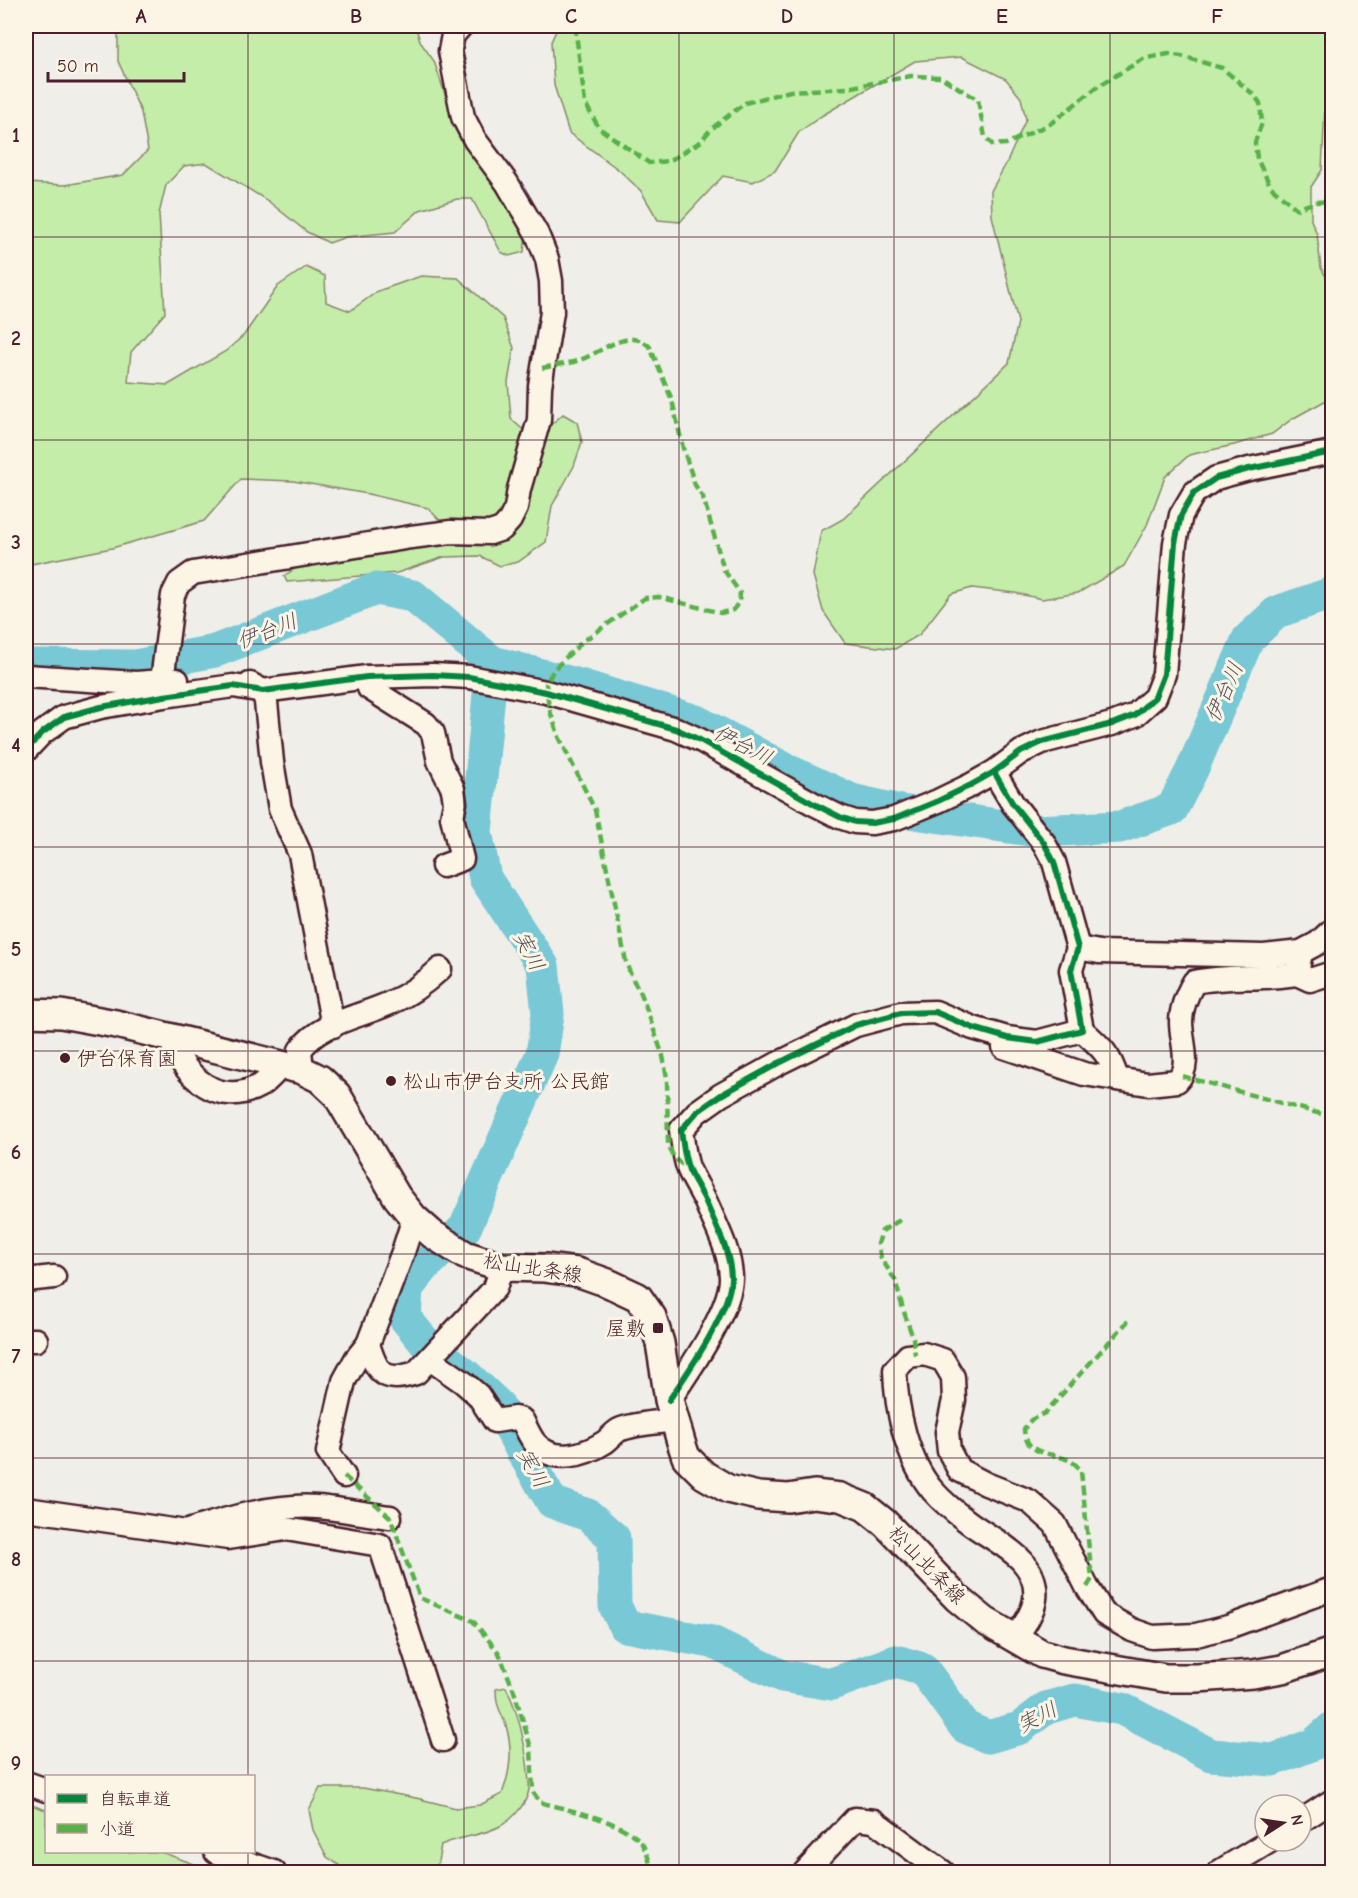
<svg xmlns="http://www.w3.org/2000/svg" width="1358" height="1898" viewBox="0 0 1358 1898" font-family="'Comic Neue','Klee One',sans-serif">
  <rect width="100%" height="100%" fill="#efeee8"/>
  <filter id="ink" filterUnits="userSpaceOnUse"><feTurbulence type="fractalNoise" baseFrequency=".0167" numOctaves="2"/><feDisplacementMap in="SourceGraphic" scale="12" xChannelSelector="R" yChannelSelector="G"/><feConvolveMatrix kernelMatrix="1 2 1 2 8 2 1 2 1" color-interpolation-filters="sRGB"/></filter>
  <g filter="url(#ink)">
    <g fill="#c3eda9" stroke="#86866a" stroke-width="1.5">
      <path d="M 126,26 L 418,26 L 416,29 L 421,43 L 434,61 L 446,97 L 469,140 L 526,234 L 524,252 L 509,256 L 501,252 L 472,199 L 457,199 L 420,210 L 395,232 L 346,237 L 329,243 L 307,232 L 268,201 L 206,163 L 184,166 L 166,185 L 159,214 L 165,313 L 131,352 L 128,382 L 168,385 L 226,351 L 244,335 L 278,286 L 306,267 L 325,276 L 326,302 L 350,311 L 378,291 L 421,276 L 458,278 L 503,318 L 514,348 L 508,382 L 511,419 C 516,423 521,429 526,431 C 539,438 554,422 563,414 L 577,422 L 582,442 L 574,466 L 552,506 L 546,542 L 518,562 L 500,566 L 480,556 L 444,557 L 397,573 L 287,582 L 284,576 L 296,568 L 442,538 L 445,526 L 428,508 L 368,494 L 293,481 L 241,479 L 204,521 L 112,548 L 26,565 L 26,183 L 65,185 L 123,175 L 148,150 L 141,112 L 118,61 L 118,28 Z"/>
      <polygon points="558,26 1332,26 1332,102 1325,107 1322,170 1311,187 1311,220 1317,234 1321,268 1330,283 1332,283 1332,397 1292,419 1272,434 1234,445 1189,455 1165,477 1147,525 1124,566 1078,593 1042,599 1015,593 972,588 951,594 919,635 895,649 845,643 823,611 813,575 821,531 843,519 1009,363 1018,322 992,216 991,191 1007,162 1026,119 1021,98 1006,79 962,57 915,61 823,115 799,132 775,171 753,182 723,176 680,222 658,220 641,191 619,170 569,133 554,85 551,42"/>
      <path d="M 506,1687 C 519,1714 525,1742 528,1771 C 528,1777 530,1784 529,1790 C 526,1804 514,1818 502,1825 C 484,1836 461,1836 441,1845 L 436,1872 L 349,1872 L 327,1857 L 313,1830 L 309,1810 L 320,1788 L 363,1788 L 416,1798 L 456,1808 L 480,1805 L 502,1794 C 510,1773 513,1751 507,1729 C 502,1711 496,1710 496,1689 Z"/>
      <polygon points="26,1803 46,1810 46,1852 161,1852 216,1872 26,1872"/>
    </g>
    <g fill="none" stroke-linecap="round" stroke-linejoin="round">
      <g stroke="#79c8d5" stroke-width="33">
        <polyline points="492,662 476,832 485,878 543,966 548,1014 542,1054 465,1228 425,1266 407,1288 405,1318 423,1340 466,1375 498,1405 522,1451 552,1502 588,1515 614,1538 615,1606 625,1626 712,1642 782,1676 832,1684 896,1661 923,1669 965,1727 988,1737 1020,1728 1046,1708 1075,1700 1122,1709 1211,1755 1273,1760 1314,1744 1332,1728"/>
        <polyline points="26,665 135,666 215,651 376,589 413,596 492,662 583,686 696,721 789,771 852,800 901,811 1037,831 1120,827 1172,809 1192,770 1248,639 1277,612 1332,593"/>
      </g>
      <defs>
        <g id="minor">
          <polyline points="26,676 136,683 177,680"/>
          <polyline points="367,677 369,688 426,724 433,733 439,761 453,789 455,803 452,817 462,859 443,866"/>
          <polyline points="162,681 173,595 179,583 193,573 411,537 451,532 490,533 502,529 510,520 516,508 519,489 539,420 540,386 552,312 551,281 547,259 537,234 507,183 475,140 463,117 450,51 453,35 461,26"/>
          <polyline points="250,684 263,691 266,702 272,762 280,809 300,854 333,1026"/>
          <polyline points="26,750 42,733 64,717 101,707 164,696 233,686 263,691 367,677 433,675 469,677 546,692 676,729 700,740 814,804 840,817 855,822 872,823 894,819 938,801 969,786 994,772 1021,752 1042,742 1112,724 1135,715 1155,697 1164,674 1175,543 1181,515 1194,493 1216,478 1249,469 1332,452"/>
          <polyline points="1078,948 1099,952 1264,956 1301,952 1318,943 1332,930"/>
          <polyline points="1297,974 1310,980 1332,973"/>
          <path d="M 1082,1030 C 1101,1047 1110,1054 1117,1079"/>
          <path d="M 170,1038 C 184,1077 219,1109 261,1085 C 268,1081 275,1072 281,1066"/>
          <path d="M 1004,1047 L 1084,1074 L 1148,1084 L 1177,1081 C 1192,1066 1181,1041 1181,1022 C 1181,1007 1187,994 1194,982 C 1228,975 1263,980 1297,974 L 1301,952"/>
          <path d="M 302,1070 L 300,1050 C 320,1022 360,1017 390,1003 C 409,995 425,983 440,969"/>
          <path d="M 414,1218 L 403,1252 L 368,1344 C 377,1374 384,1383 416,1373 L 495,1288 L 502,1267"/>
          <polyline points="26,1280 54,1277"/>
          <polyline points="26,1340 36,1340"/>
          <path d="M 430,1359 L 463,1382 L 478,1395 L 495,1421 L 515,1418 L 522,1420 C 526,1427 530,1438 536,1444 C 554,1464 585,1455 605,1442 C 610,1438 614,1433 619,1430 C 635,1423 657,1423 674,1420"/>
          <path d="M 669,1400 C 688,1372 732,1309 731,1277 C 730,1252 718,1230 708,1207 C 703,1194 695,1183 689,1170 C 684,1158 683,1143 681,1130 L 697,1112 L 721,1095 L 779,1063 L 856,1025 L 901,1013 L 935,1012 L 973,1028 L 1007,1038 L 1037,1042 L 1082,1030 L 1071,970 L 1078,948 L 1054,862 L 1044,843 L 1013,804 L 994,772"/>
          <polyline points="344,1476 328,1452 344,1381 356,1359 368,1344"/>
          <polyline points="26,1509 228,1538 286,1529 380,1545 443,1740"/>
          <path d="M 191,1530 C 228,1518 277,1504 317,1507 C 341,1509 366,1514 390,1517"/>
          <path d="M 1014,1640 C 1022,1628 1033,1614 1035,1599 C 1040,1558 994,1542 967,1521 C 956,1513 943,1502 933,1491 C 907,1461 896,1409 895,1370 L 908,1356 L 924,1354 L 943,1360 L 953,1377 L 954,1400 L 947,1432 L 949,1451 L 959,1470 L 986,1484 L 1029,1501 L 1055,1524 L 1087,1587 L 1104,1614 L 1132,1630 L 1152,1637 L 1196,1635 L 1228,1627 L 1332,1589"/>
          <polyline points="26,1783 46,1790"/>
          <polyline points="1301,1821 1332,1801"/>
          <polyline points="216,1852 274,1872"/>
          <polyline points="805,1872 855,1819 874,1821 943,1872"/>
          <polyline points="1219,1872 1270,1841"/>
        </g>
        <polyline id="major" points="26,1013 61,1014 116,1024 302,1070 320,1079 337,1095 397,1197 414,1218 432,1234 465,1255 502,1267 545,1268 577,1272 608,1283 638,1297 652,1317 660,1343 669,1400 681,1442 686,1457 704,1475 728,1489 758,1496 788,1498 814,1494 840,1497 865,1507 885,1523 957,1598 985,1621 1042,1654 1064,1660 1166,1678 1197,1678 1253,1674 1282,1669 1332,1652"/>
      </defs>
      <use href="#minor" stroke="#4a1f2b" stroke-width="27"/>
      <use href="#major" stroke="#4a1f2b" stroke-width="32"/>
      <use href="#minor" stroke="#fcf5e5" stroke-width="22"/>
      <use href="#major" stroke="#fcf5e5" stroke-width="27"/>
      <g stroke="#57b146" stroke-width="4.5" stroke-dasharray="9 4.5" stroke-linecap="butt">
        <polyline points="575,26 585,103 599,128 649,163 669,161 700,142 711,129 745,103 790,91 847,88 911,76 941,77 978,100 985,137 993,145 1006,144 1050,124 1097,87 1143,59 1168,54 1181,56 1222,68 1253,94 1260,103 1262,123 1255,142 1257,159 1271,187 1297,209 1315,202 1332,201"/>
        <path d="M 542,368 C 555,365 568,364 580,360 C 602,352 630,326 650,347 L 672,400 L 683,448 L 695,485 L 703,497 L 724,570 L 740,593 L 739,602 L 733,610 L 721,613 L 659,597 L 645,598 L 582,642 L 554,669 L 546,684 L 549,708 L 559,737 L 595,810 L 626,962 L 632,978 L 641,993 L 663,1056 L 667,1078 L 668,1144 L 674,1158 L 688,1169"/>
        <polyline points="1182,1076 1332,1117"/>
        <polyline points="900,1220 882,1231 878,1244 881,1258 895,1280 903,1309 913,1338 915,1355"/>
        <polyline points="1332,1403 1331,1409 1332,1411"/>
        <path d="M 344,1476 L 390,1517 L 420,1598 L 473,1621 L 499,1653 L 514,1691 L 531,1748 L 533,1792 L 540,1802 C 570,1811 613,1818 637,1838 C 647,1847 649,1861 652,1872"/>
        <path d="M 1087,1587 L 1092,1579 L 1081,1471 C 1065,1446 1026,1464 1024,1429 L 1031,1420 L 1045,1413 L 1128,1321"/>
      </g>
      <defs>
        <g id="cycleway">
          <polyline points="26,750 42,733 64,717 101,707 164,696 233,686 263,691 367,677 433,675 469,677 546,692 676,729 700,740 814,804 840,817 855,822 872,823 894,819 938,801 969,786 994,772 1021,752 1042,742 1112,724 1135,715 1155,697 1164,674 1175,543 1181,515 1194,493 1216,478 1249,469 1332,452"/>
          <path d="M 669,1400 C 688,1372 732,1309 731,1277 C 730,1252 718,1230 708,1207 C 703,1194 695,1183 689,1170 C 684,1158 683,1143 681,1130 L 697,1112 L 721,1095 L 779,1063 L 856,1025 L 901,1013 L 935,1012 L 973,1028 L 1007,1038 L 1037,1042 L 1082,1030 L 1071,970 L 1078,948 L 1054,862 L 1044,843 L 1013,804 L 994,772"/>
        </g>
      </defs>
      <use href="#cycleway" stroke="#fcf5e5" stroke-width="10"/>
      <use href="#cycleway" stroke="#00873e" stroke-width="6"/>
    </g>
  </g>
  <path fill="none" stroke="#4a1f2b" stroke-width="1.5" stroke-opacity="0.55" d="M 248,26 L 248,1776M 464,26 L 464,1872M 679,26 L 679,1872M 894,26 L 894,1872M 1110,26 L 1110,1872M 26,237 L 1332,237M 26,440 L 1332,440M 26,644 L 1332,644M 26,847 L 1332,847M 26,1051 L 1332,1051M 26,1254 L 1332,1254M 26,1458 L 1332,1458M 26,1661 L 1332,1661M 248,1852 L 248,1872"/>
  <g fill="#4a1f2b" stroke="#fcf5e5" stroke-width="2">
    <circle cx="65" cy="1058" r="6"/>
    <circle cx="391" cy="1081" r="6"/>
    <rect x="652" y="1322" width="12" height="12" rx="3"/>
  </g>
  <g text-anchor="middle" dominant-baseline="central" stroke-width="6" stroke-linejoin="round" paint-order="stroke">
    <g font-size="20" fill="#4a1f2b" stroke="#fcf5e5" text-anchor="start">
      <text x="77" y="1058">伊台保育園</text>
      <text x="403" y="1081">松山市伊台支所 公民館</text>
      <text x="646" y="1328" text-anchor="end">屋敷</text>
    </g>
    <g font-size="20" fill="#4a1f2b" stroke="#fcf5e5">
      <text transform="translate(533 1268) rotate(9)">松山北条線</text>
      <text transform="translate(927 1565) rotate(46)">松山北条線</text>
    </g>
    <g font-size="21" font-style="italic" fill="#58525e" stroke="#fcf5e5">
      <text transform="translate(267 631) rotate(-21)">伊台川</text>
      <text transform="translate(1224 692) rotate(-66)">伊台川</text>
      <text transform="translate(743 745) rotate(27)">伊台川</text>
      <text transform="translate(529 951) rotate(62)">実川</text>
      <text transform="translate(533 1468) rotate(61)">実川</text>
      <text transform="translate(1037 1717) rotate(-27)">実川</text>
    </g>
  </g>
  <rect width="1358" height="1898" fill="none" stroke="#fcf5e5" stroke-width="66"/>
  <rect x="45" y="1775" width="210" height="78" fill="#fcf5e5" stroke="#b59f9b" stroke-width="1.5"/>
  <rect x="57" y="1794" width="30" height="9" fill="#00873e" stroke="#b59f9b" stroke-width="1.5"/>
  <text x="99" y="1805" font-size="18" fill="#4a1f2b">自転車道</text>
  <rect x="57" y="1824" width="30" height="9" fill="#57b146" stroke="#b59f9b" stroke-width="1.5"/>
  <text x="99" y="1835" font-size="18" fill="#4a1f2b">小道</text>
  <g transform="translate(1283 1823) rotate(78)"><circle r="28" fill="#fcf5e5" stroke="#b59f9b" stroke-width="1.5"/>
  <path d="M0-4.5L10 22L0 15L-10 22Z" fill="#4a1f2b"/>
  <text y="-9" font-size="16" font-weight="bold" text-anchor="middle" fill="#4a1f2b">N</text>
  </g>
  <path d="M48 72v9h136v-9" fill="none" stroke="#4a1f2b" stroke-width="3"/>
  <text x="57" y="72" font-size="18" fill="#4a1f2b" stroke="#fcf5e5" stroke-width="4.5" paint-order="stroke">50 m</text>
  <rect x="33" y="33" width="1292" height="1832" fill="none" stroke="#4a1f2b" stroke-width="2"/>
  <g font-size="20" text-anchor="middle" font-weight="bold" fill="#4a1f2b">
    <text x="141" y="23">A</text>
    <text x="356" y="23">B</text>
    <text x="571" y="23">C</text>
    <text x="787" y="23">D</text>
    <text x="1002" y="23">E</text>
    <text x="1217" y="23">F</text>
    <text x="16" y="142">1</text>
    <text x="16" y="345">2</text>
    <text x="16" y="549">3</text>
    <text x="16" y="752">4</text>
    <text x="16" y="956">5</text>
    <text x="16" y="1159">6</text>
    <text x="16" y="1363">7</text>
    <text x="16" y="1566">8</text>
    <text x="16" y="1770">9</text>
  </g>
</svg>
